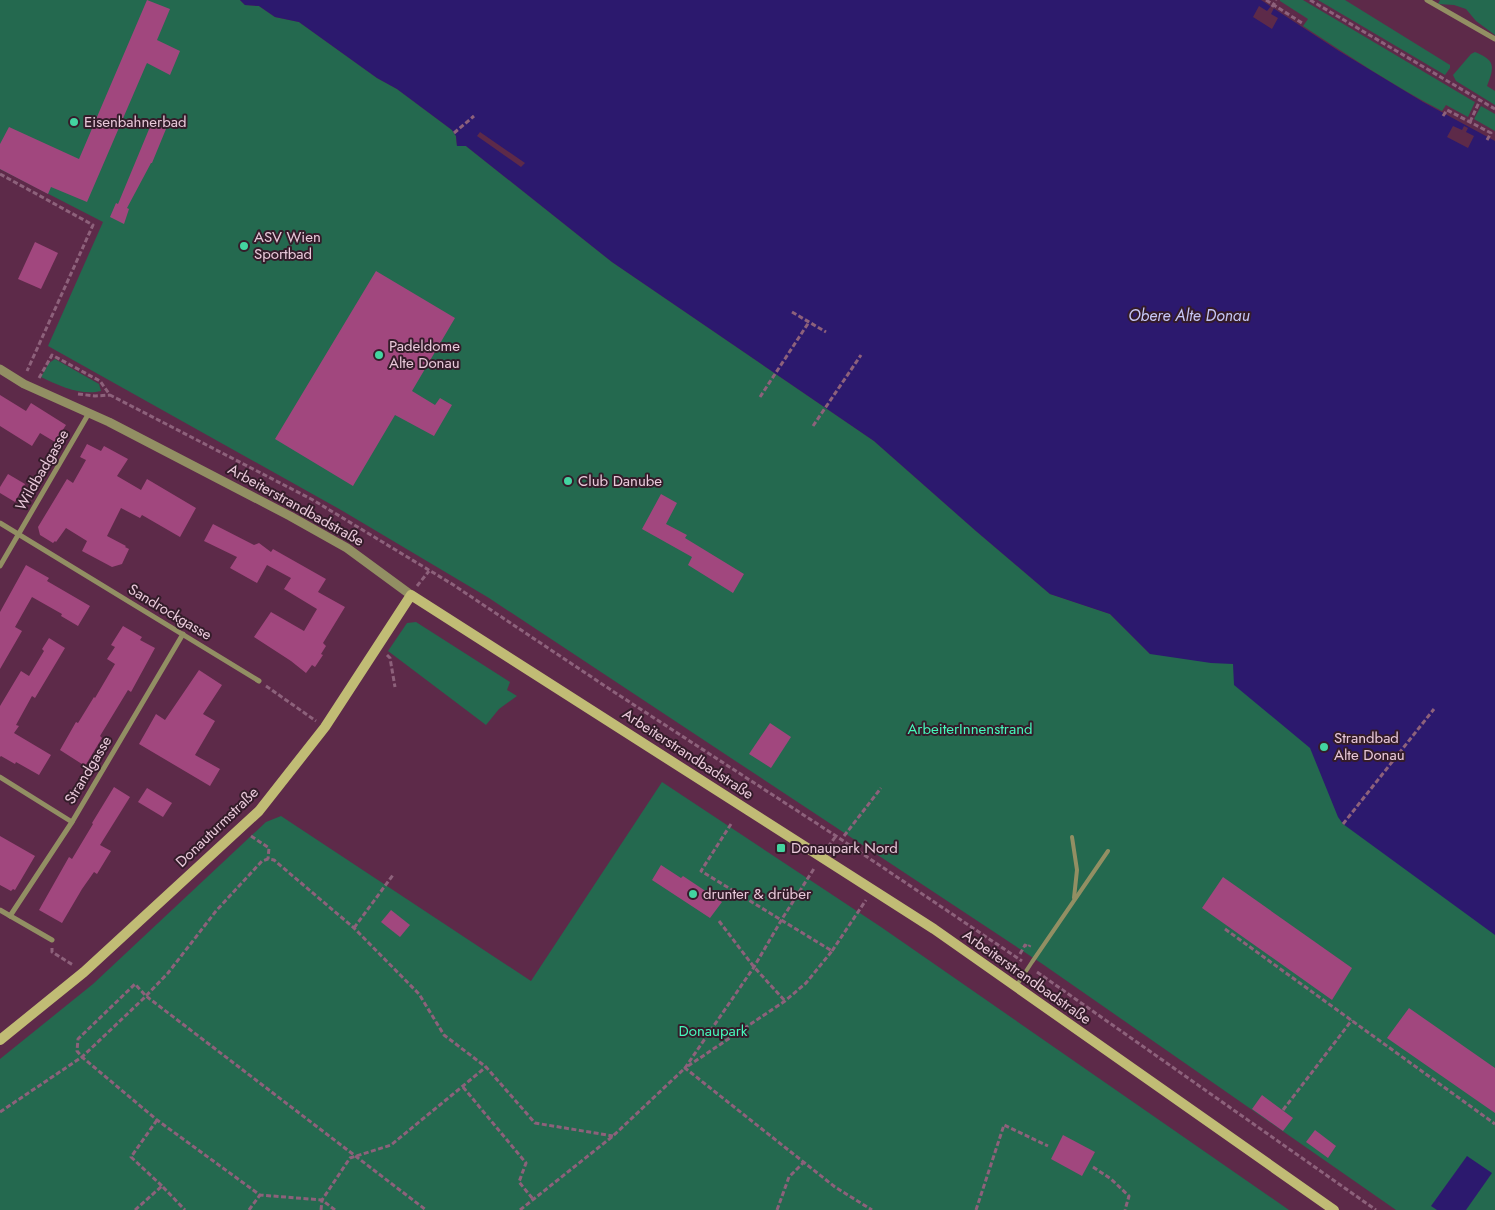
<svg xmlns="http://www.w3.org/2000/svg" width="1495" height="1210" viewBox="0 0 1495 1210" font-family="Jost,sans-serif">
  <rect width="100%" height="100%" fill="#5d2a49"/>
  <g fill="#24694f">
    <polygon points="0,0 240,0 245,5 259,6 275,17 299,22 377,78 397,89 452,130 456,136 457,146 466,146 612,262 874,441 976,531 1050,594 1110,614 1150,654 1495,512 1495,1210 1396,1210 1041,963 489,598 341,510 48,346 103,222 0,169"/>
    <path d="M 1280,0 L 1303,0 L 1473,101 L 1475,102 L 1468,117 L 1446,105 L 1442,111 C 1394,86 1349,56 1303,26 L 1308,19 L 1280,1 Z"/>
    <polygon points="1318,0 1345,0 1450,65 1450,68 1445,75"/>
    <polygon points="1440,0 1495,0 1495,35 1476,21 1466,9 1454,5 1438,4"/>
    <path d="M 1475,52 C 1495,60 1495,66 1487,86 L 1495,91 L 1495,105 L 1456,81 L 1453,75 L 1471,54 Z"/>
    <polygon points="1481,106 1495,114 1495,131 1474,119"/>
    <path d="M 55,359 L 99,384 L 101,391 C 82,396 59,386 41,377 L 49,363 Z"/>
    <polygon points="416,622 510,682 507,690 517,696 499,709 486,725 388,651 407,623"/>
    <polygon points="662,782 881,927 1289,1210 0,1210 0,1059 93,984 266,822 281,816 531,981"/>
  </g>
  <g fill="#2c196e">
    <polygon points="240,0 1261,0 1339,51 1423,102 1495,141 1495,935 1343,824 1338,817 1310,748 1234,685 1233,664 1211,663 1150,654 1110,614 1050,594 976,531 874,441 612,262 466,146 457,146 456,136 452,130 397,89 377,78 299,22 275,17 259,6 245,5"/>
    <polygon points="1467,1156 1492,1173 1466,1210 1437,1210 1431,1206"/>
  </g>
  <g fill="#5d2a49">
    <polygon points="1259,6 1267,11 1271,6 1274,8 1271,14 1278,18 1272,29 1253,17"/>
    <polygon points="1453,126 1462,130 1464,126 1468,128 1466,132 1474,136 1468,148 1447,137"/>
    <polygon points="480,132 525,163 521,167 477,136"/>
  </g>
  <g fill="#a1477e">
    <polygon points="147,0 170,9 157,40 180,51 170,75 147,63 146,65 87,202 51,187 48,194 0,169 0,144 9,127 79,159"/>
    <polygon points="152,122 166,129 152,163 151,163 127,208 129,209 124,224 110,217 116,203 118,204"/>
    <polygon points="35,242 58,253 41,289 18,279"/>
    <polygon points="376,271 455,318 412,391 435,405 440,398 452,405 434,436 395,415 353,486 275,439"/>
    <polygon points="0,395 26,411 31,403 66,425 55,442 40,433 32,446 0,426"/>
    <polygon points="87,444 101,451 104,446 128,459 117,476 141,490 147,479 196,508 180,537 142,515 140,518 121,508 107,536 126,546 125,547 129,549 122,564 112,567 82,551 87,541 66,528 56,542 55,541 53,543 40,535 38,527 67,479 73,483 86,460 80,457"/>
    <polygon points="8,474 25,484 15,502 0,493 0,487"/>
    <polygon points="661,494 677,503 666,524 687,535 685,538 744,574 733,593 688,565 692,557 642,529"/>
    <polygon points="213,524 254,545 259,543 271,552 273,549 326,579 318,592 345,607 323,643 326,646 321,654 323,655 315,667 312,665 306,673 291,661 254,637 271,612 304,631 317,609 284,589 291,578 267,565 257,583 230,568 237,557 204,541"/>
    <polygon points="26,565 49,578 47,581 90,606 78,626 61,616 62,614 32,597 15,627 22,631 0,669 0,612"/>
    <polygon points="123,626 142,637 140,640 155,648 131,692 128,690 100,736 102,738 85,766 60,750 76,722 78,723 94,697 95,698 115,664 107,659 115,647 111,645"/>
    <polygon points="49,638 65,648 35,698 32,696 16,725 19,726 14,733 51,755 39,775 16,762 15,764 1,756 0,757 0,706 21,671 29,676 44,651 42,649"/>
    <polygon points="199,670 222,685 203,714 215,721 195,755 220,769 210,786 139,744 156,714 165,720"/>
    <polygon points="770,723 791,737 771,768 749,754"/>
    <polygon points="114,787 130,797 100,845 111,851 97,874 94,872 82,889 62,923 39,910 69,857 72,859 93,824 92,823"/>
    <polygon points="147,788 172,803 163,817 138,802"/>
    <polygon points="0,836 35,856 15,890 13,889 11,891 0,885"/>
    <polygon points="661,865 681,878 683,876 722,902 710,918 652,880"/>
    <polygon points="1223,877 1352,968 1332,1000 1202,908"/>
    <polygon points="391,910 410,925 400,937 381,922"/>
    <polygon points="1409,1008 1495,1068 1495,1113 1387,1038"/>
    <polygon points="1262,1095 1293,1118 1283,1131 1252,1109"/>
    <polygon points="1315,1130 1336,1146 1328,1158 1306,1142"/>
    <polygon points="1063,1135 1095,1152 1082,1176 1051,1159"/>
  </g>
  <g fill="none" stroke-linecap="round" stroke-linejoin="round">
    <g stroke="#8d617b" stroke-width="3" stroke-dasharray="5 2.5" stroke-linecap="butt">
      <polyline points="1266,0 1302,23"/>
      <polyline points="1310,0 1495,109"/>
      <polyline points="1272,7 1276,0"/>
      <polyline points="1443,116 1447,110 1491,133 1487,140"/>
      <polyline points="1470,122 1480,100"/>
      <polyline points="454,133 474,116"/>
      <polyline points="0,174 93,225 27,371"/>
      <polyline points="792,312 826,332"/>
      <polyline points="39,378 52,355 100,381 110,395 313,500 452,584 611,690 836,836 1022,961"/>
      <polyline points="78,394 95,396 110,395"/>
      <polyline points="760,397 809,322"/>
      <polyline points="813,426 861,355"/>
      <polyline points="417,586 429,571"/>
      <polyline points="387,655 390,658 395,687"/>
      <polyline points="266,686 316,721"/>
      <polyline points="731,824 701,871 832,951 806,983 785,1001 685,1068 835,1187 872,1210"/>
      <polyline points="1343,824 1434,709"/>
      <polyline points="251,836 269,848 268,859"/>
      <polyline points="844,836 881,788"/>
      <polyline points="828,847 836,836"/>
      <polyline points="719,921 754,967 785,1001"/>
      <polyline points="354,928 393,875"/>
      <polyline points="1225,929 1495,1124"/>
      <polyline points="52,948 52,952 73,965"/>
      <polyline points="832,951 866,900"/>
      <polyline points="1020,954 1025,945 1029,947 1030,945"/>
      <polyline points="1037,972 1376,1210"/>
      <polyline points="463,1087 526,1163 519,1182 533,1199"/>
      <polyline points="1283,1110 1352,1020"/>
      <polyline points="0,1112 82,1057 143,999 168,973 216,911 262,861 268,859 274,860 354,928 419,994 444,1035 486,1067 535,1123 613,1136"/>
      <polyline points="157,1120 131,1157 162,1186"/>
      <polyline points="1093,1167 1111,1179 1129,1196 1125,1210"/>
      <polyline points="135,1210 162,1186 185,1210"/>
      <polyline points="249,1210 260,1195"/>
      <polyline points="321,1210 322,1200 350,1158 391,1145 486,1067"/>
      <polyline points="335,1210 322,1200 260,1195 157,1120 82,1057 77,1051 78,1039 135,984 146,996 426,1210"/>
      <polyline points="520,1210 613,1136 685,1068 754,967 782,919 815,867"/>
      <polyline points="777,1210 789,1177 804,1162"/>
      <polyline points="976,1210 1004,1125 1048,1146"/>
    </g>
    <g stroke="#928f63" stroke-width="4">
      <polyline points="1072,837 1077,870 1074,898"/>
      <polyline points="1017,985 1032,962 1108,851"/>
    </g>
    <g stroke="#928f63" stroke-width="5">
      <polyline points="1427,0 1495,39"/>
      <polyline points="0,523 259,681"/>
      <polyline points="0,566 89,413"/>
      <polyline points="0,777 72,822"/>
      <polyline points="0,910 52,940"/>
      <polyline points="10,916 72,822 183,634"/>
    </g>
    <polyline stroke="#928f63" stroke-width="9" points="0,369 24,384 109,422 290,516 347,548 411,595"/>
    <polyline stroke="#c1bc75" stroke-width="10" points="0,1040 84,972 259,811 325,727 411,595 934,929 1334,1210"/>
  </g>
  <g fill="#43d4a0" stroke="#341c2a" stroke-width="2">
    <circle cx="74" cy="122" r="5"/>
    <circle cx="244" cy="246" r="5"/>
    <circle cx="379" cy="355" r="5"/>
    <circle cx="568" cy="481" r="5"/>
    <circle cx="1324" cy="747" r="5"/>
    <rect x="776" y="843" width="10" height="10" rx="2.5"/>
    <circle cx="693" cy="894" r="5"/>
  </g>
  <g text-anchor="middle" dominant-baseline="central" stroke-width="4" stroke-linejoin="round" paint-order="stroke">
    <g font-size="15" fill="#e9c9da" stroke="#341c2a" text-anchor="start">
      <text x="84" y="122">Eisenbahnerbad</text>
      <text x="254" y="237">ASV Wien<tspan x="254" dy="17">Sportbad</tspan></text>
      <text x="389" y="346">Padeldome<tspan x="389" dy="17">Alte Donau</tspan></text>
      <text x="578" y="481">Club Danube</text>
      <text x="1334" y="738">Strandbad<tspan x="1334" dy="17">Alte Donau</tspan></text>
      <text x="791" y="848">Donaupark Nord</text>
      <text x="703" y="894">drunter &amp; drüber</text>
    </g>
    <g font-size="15" fill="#e9c9da" stroke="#341c2a">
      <text transform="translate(42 470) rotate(-60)">Wildbadgasse</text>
      <text transform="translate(296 505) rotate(29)">Arbeiterstrandbadstraße</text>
      <text transform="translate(170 612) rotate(31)">Sandrockgasse</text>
      <text transform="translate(688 754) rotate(33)">Arbeiterstrandbadstraße</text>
      <text transform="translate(88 770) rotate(-59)">Strandgasse</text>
      <text transform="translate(217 827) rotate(-44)">Donauturmstraße</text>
      <text transform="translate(1027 977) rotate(35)">Arbeiterstrandbadstraße</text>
    </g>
    <g font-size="15" fill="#46f8bb" stroke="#341c2a">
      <text x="970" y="729">ArbeiterInnenstrand</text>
      <text x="713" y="1031">Donaupark</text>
    </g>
    <g font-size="16" font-style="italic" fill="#c6c6f6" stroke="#341c2a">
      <text x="1189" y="315">Obere Alte Donau</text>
    </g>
  </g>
</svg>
